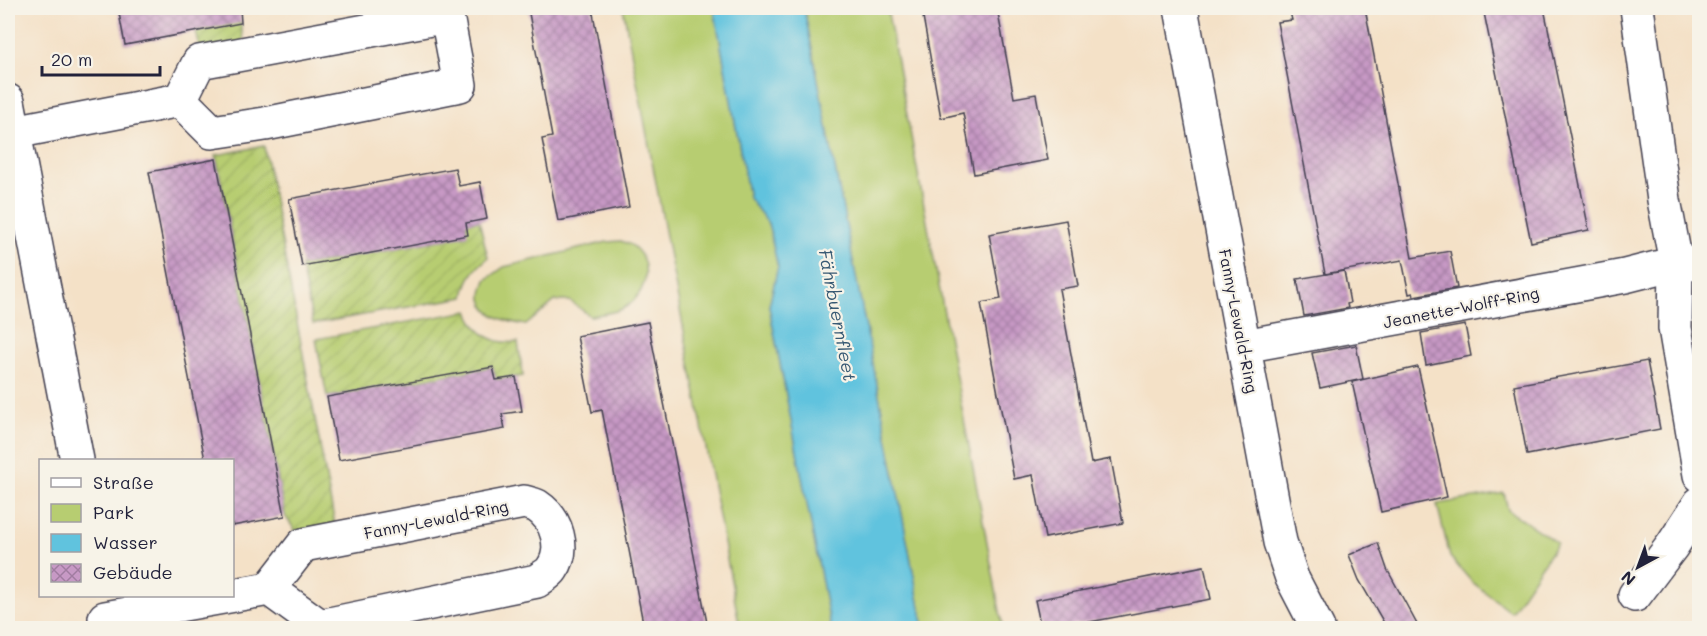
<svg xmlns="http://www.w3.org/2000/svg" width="1707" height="636" viewBox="0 0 1707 636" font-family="Mali,sans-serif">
  <defs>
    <pattern id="garden-furrows" width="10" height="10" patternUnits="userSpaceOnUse" patternTransform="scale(1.5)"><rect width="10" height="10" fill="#b7cd71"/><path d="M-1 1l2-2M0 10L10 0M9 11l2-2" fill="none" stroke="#9db063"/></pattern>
    <pattern id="building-cross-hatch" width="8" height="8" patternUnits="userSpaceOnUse" patternTransform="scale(1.5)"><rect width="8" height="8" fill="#c799c5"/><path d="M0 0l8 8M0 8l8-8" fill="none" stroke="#a17ca1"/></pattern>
  </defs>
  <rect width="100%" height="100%" fill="#f7f3e8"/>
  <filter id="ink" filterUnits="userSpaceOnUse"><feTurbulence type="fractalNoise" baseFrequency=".0167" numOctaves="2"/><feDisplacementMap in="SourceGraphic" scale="12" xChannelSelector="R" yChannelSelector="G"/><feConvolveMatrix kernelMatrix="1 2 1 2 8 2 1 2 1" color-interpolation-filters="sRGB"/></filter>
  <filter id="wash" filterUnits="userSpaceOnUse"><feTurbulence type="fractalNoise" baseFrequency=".008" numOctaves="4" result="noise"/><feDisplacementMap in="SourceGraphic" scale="24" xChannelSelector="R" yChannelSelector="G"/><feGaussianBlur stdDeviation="1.35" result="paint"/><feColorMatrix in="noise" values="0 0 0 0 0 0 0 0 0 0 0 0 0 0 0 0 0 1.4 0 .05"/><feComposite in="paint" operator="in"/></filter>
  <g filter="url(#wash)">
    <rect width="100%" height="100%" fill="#f4e1c7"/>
    <g fill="#b7cd71" stroke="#6c7856" stroke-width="1.5">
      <polygon points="623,8 714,8 749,198 768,223 778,267 769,306 831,628 740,628"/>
      <polygon points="804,8 887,8 1003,628 924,628"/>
      <path d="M 621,241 C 625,243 631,244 634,247 C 655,265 645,298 622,309 C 613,313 600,314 590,316 L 570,301 L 555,301 L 526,325 C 510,322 486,318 482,299 C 481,293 484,286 486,280 L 504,267 L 607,242 Z"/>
      <polygon points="1504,493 1508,510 1557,543 1511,612 1472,582 1450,557 1437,504"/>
    </g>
    <g fill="url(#garden-furrows)" stroke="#6c7856" stroke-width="1.5">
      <polygon points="192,8 238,8 244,42 200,52"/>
      <polygon points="264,146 335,525 297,533 285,516 216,155"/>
      <path d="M 479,220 L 488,258 C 474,269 467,279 464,297 L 313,324 L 301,266 L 467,235 L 466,223 Z"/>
      <path d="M 468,311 C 477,334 494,345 518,342 L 523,376 L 496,380 L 493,367 L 327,397 L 316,339 Z"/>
    </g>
    <polygon fill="#60c3de" stroke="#41728c" stroke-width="1.5" points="714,8 804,8 924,628 831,628 769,306 778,267 768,223 749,198"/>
    <g id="blocks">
      <g fill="url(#building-cross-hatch)">
        <polygon points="118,8 240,8 241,23 125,45"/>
        <polygon points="528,8 592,8 629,207 558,221 542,139 552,137"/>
        <polygon points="941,8 997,8 1014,98 1036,94 1048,160 974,174 963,113 941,118 922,11"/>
        <polygon points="1289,8 1365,8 1412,258 1450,251 1457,288 1414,296 1413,293 1409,294 1402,260 1325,274 1277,22 1292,20"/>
        <polygon points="1483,8 1544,8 1589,230 1531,242"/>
        <polygon points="216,159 285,516 232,526 232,460 205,460 149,172"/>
        <polygon points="455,168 459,186 480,182 487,219 466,223 468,235 302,266 289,199"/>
        <polygon points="1066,220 1078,286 1059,289 1091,463 1111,459 1123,523 1045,538 1033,475 1014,479 981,303 1001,299 989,234"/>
        <polygon points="1344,271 1350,303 1347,304 1348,308 1304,316 1297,279"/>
        <polygon points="648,322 675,458 708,628 644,628 602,410 592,412 577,336"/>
        <polygon points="1465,325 1471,356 1426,365 1421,333"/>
        <polygon points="1356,345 1363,379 1320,388 1312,353"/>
        <polygon points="1647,361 1660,429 1527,455 1514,385"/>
        <polygon points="493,367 496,380 516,377 522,411 502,414 505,429 339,460 327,397"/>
        <polygon points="1418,367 1447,497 1381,512 1352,382"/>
        <polygon points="1378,543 1387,569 1419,628 1387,628 1359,580 1349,555"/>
        <polygon points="1204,566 1211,599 1058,628 1041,628 1035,600"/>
      </g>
    </g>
  </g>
  <g filter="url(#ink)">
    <use href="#blocks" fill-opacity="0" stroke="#423f50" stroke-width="1.5"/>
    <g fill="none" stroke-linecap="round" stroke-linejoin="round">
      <defs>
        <g id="minor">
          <polyline points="1181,8 1280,542 1292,578 1318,628"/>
          <polygon points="447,16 460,85 265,124 212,132 180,100 199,62"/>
          <polyline points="8,101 77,460"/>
          <polyline points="14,132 180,100"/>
          <polyline points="1700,264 1676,263 1675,328 1700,475"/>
          <polyline points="1244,346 1625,276 1676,263 1664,200 1637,8"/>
          <polyline points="1635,595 1672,546 1700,503"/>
          <path d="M 105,618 L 269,589 L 303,545 L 524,502 C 528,503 533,504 537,506 C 557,519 566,549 552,569 C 549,574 542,577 537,581 L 320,626 L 269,589"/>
        </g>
      </defs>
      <use href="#minor" stroke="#423f50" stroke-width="36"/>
      <use href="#minor" stroke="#fff" stroke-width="33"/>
    </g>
  </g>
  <g text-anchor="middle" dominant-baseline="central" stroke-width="4.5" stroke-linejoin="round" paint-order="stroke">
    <g font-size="16" fill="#22223b" stroke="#f7f3e8">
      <text transform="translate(1461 307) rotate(-11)">Jeanette-Wolff-Ring</text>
      <text transform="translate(1239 321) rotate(79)">Fanny-Lewald-Ring</text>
      <text transform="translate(436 519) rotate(-11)">Fanny-Lewald-Ring</text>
    </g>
    <g font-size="18" font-style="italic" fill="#385a74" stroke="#f7f3e8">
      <text transform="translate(838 315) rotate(79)">Fährbuernfleet</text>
    </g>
  </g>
  <rect width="1707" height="636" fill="none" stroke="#f7f3e8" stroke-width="30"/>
  <rect x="39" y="459" width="195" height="138" fill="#f7f3e8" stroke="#a29fa3" stroke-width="1.5"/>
  <rect x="51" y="478" width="30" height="9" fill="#ffffff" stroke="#a29fa3" stroke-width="1.5"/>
  <text x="93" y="489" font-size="18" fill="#22223b">Straße</text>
  <rect x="51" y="504" width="30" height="18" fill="#b7cd71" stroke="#a29fa3" stroke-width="1.5"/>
  <text x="93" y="519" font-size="18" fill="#22223b">Park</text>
  <rect x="51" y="534" width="30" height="18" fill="#60c3de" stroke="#a29fa3" stroke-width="1.5"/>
  <text x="93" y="549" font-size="18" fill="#22223b">Wasser</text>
  <rect x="51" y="564" width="30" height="18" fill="url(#building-cross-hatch)" stroke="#a29fa3" stroke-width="1.5"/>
  <text x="93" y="579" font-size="18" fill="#22223b">Gebäude</text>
  <g transform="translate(1638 567) rotate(221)" stroke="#f7f3e8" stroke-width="4.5" paint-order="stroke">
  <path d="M0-4.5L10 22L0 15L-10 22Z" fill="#22223b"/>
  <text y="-9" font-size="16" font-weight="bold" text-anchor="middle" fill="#22223b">N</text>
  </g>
  <path d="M42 66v9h118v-9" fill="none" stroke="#22223b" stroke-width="3"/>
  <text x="51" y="66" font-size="18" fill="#22223b" stroke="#f7f3e8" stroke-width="4.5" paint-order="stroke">20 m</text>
</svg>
